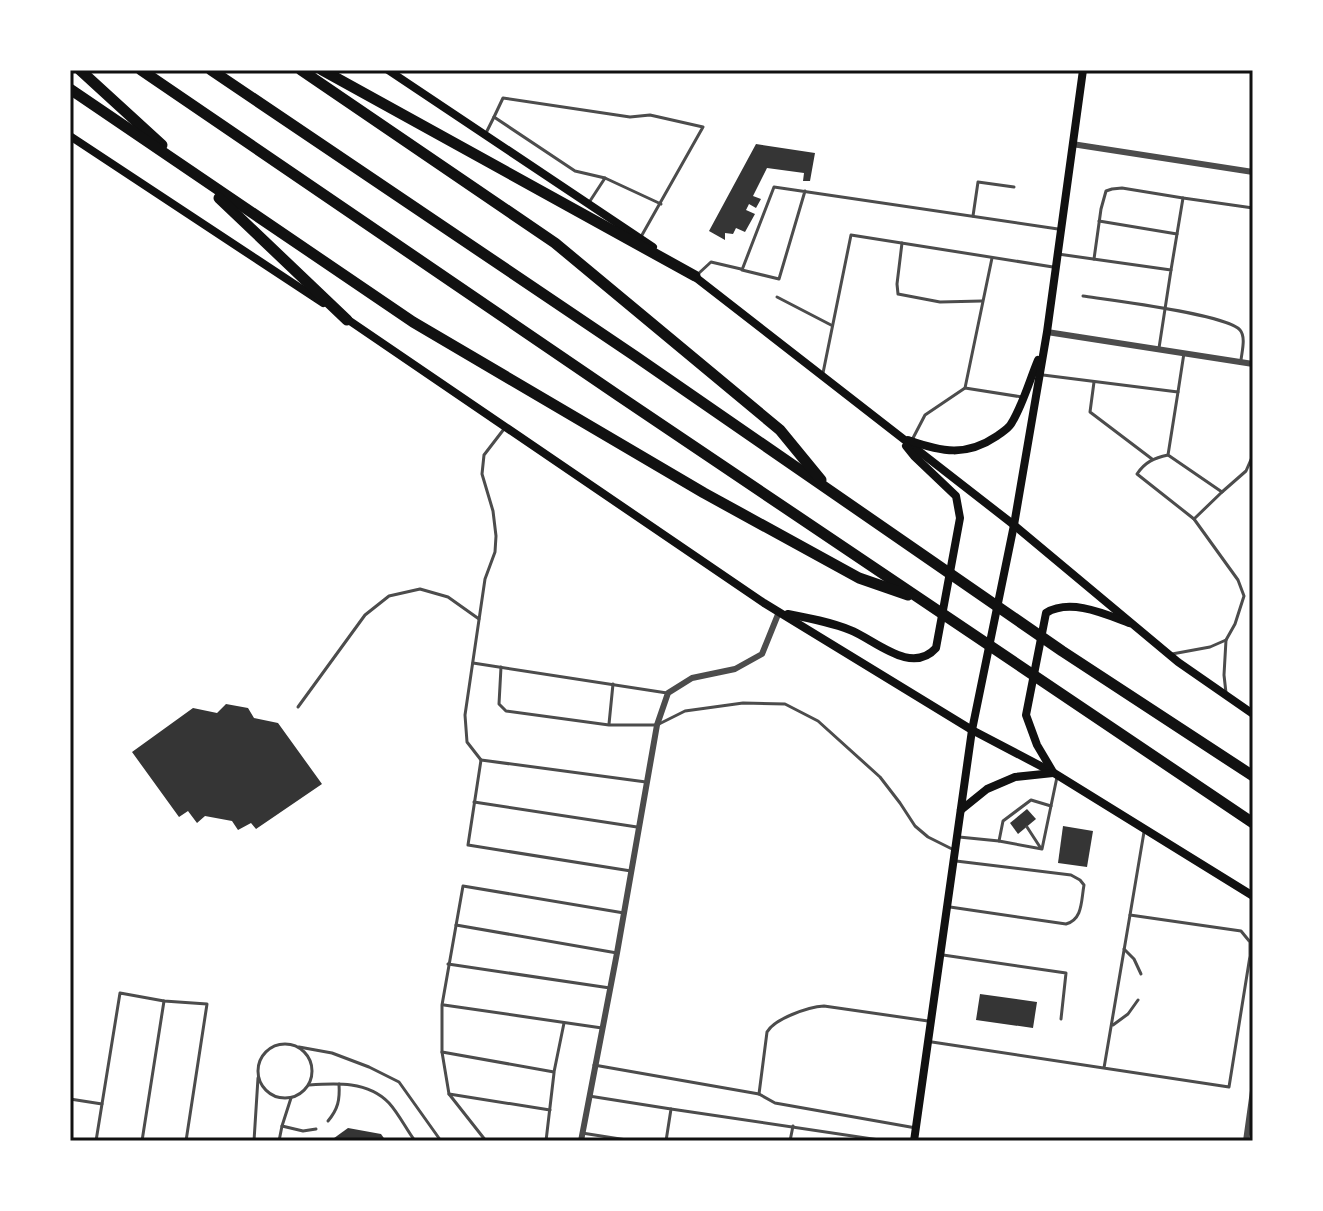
<svg xmlns="http://www.w3.org/2000/svg" width="1323" height="1211" viewBox="0 0 1323 1211" font-family="Barlow,sans-serif">
  <rect width="100%" height="100%" fill="#fff"/>
  <g fill="#353535">
    <polygon points="756,144 815,153 810,181 803,181 804,173 767,168 753,196 761,199 756,208 749,204 746,210 755,214 745,232 736,228 733,234 725,233 725,240 709,231"/>
    <polygon points="226,704 248,708 254,718 278,723 322,784 256,829 251,823 238,830 232,821 205,816 197,823 188,811 179,817 132,752 193,708 217,713"/>
    <polygon points="1027,809 1036,819 1018,834 1010,823"/>
    <polygon points="1063,826 1093,831 1087,867 1058,863"/>
    <polygon points="980,994 1037,1002 1033,1028 976,1020"/>
    <polygon points="348,1128 381,1134 386,1141 330,1141"/>
  </g>
  <g fill="none" stroke-linecap="round" stroke-linejoin="round">
    <g stroke="#4c4c4c" stroke-width="3">
      <polyline points="494,117 503,98 630,117 650,115 703,127 642,235"/>
      <polyline points="485,135 494,117 575,171 605,178"/>
      <path d="M 805,191 L 779,279 L 742,270 L 774,187 C 869,201 964,215 1058,229"/>
      <polyline points="590,201 605,178 661,204"/>
      <polyline points="973,216 978,182 1014,187"/>
      <polyline points="1099,221 1177,234"/>
      <polyline points="902,243 897,284 898,294 940,302 982,301"/>
      <polyline points="1058,254 1171,270 1159,348"/>
      <polyline points="992,258 965,388 1022,397"/>
      <polyline points="1094,259 1101,209 1106,191 1112,189 1122,188 1183,198"/>
      <polyline points="1171,270 1183,198 1253,208"/>
      <polyline points="698,274 711,262 741,269"/>
      <path d="M 1083,296 C 1110,300 1226,314 1240,330 C 1246,337 1242,351 1241,360"/>
      <polyline points="777,297 831,325"/>
      <polyline points="823,373 851,235 1053,267"/>
      <polyline points="1043,375 1178,392 1184,353"/>
      <polyline points="1094,382 1090,412 1152,459"/>
      <polyline points="1178,392 1168,455 1222,492 1246,471 1253,455"/>
      <polyline points="912,440 925,415 965,388"/>
      <path d="M 1168,455 C 1154,458 1145,462 1137,474 L 1194,519 L 1238,580 L 1244,596 L 1235,624 L 1226,640 L 1224,675 L 1226,693"/>
      <polyline points="1194,519 1222,492"/>
      <polyline points="1172,654 1210,647 1226,640"/>
      <polyline points="473,663 667,693"/>
      <polyline points="501,667 499,704 506,711 609,725 657,725 685,711 743,703 785,704 818,721 880,777 900,803 915,826 928,837 954,850"/>
      <polyline points="298,707 365,615 389,596 420,589 448,597 479,619"/>
      <polyline points="609,724 613,684"/>
      <polyline points="481,760 467,742 465,715 485,579 495,552 496,536 493,511 482,474 484,455 504,429"/>
      <polyline points="474,802 637,827"/>
      <polyline points="1027,827 1040,847"/>
      <polyline points="959,837 999,841 1042,849 1057,777"/>
      <polyline points="999,841 1003,821 1031,800 1051,806"/>
      <polyline points="631,871 468,845 481,760 646,782"/>
      <path d="M 950,907 L 1066,924 C 1083,919 1081,901 1084,885 L 1080,880 L 1071,875 L 956,861"/>
      <polyline points="1130,915 1144,832"/>
      <polyline points="456,925 617,953"/>
      <polyline points="1124,949 1134,959 1141,974"/>
      <polyline points="943,955 1066,973 1061,1019"/>
      <polyline points="448,964 610,988"/>
      <polyline points="444,1005 602,1028"/>
      <polyline points="1113,1025 1128,1014 1138,1000"/>
      <polyline points="932,1042 1229,1087 1250,956 1250,942 1241,931 1130,915 1104,1068"/>
      <circle cx="285" cy="1071" r="27"/>
      <polyline points="299,1047 332,1053 369,1067 399,1082 441,1141"/>
      <polyline points="442,1052 554,1072 564,1023"/>
      <polyline points="594,1065 759,1094 775,1103 916,1128"/>
      <path d="M 309,1085 C 336,1083 368,1081 389,1103 C 399,1114 406,1129 415,1141"/>
      <polyline points="449,1094 550,1110"/>
      <path d="M 759,1094 L 767,1032 C 774,1019 808,1007 824,1006 L 928,1021"/>
      <polyline points="589,1096 671,1109 666,1141"/>
      <polyline points="70,1099 102,1104"/>
      <polyline points="671,1109 886,1141"/>
      <path d="M 328,1121 C 338,1109 340,1100 339,1084"/>
      <polyline points="282,1126 303,1131 316,1129"/>
      <polyline points="582,1133 633,1141"/>
      <polyline points="96,1141 120,993 164,1001 207,1004 186,1141"/>
      <polyline points="142,1141 164,1001"/>
      <polyline points="254,1141 258,1078"/>
      <polyline points="279,1141 282,1126 291,1098"/>
      <polyline points="486,1141 449,1094 442,1052 442,1005 463,886 624,913"/>
      <polyline points="546,1141 554,1073"/>
      <polyline points="790,1141 793,1126"/>
    </g>
    <g stroke="#4c4c4c" stroke-width="6">
      <polyline points="1072,144 1253,172"/>
      <polyline points="1047,332 1253,364"/>
      <polyline points="581,1141 617,953 657,725 668,693 692,678 735,669 762,654 779,612"/>
      <polyline points="1246,1141 1253,1091"/>
    </g>
    <g stroke="#111" stroke-width="8">
      <polyline points="388,70 653,247"/>
      <polyline points="70,136 323,303"/>
      <polyline points="690,273 1014,525 1178,662 1253,714"/>
      <polyline points="344,317 764,603 972,730 1054,773 1253,896"/>
      <path d="M 908,440 C 942,452 966,457 997,436 C 1002,432 1008,429 1011,424 C 1022,407 1030,379 1038,360"/>
      <path d="M 788,614 C 809,618 830,622 850,630 C 874,639 911,676 936,648 L 960,518 L 956,496 L 914,456 L 906,446"/>
      <path d="M 1053,772 L 1037,745 L 1026,715 L 1046,613 C 1070,598 1105,614 1129,623"/>
      <polyline points="961,810 987,789 1015,777 1053,773"/>
      <polyline points="914,1141 972,730 1014,525 1047,332 1083,70"/>
    </g>
    <g stroke="#111" stroke-width="11">
      <polyline points="80,70 162,145"/>
      <polyline points="141,70 619,396 1253,823"/>
      <polyline points="211,70 635,356 1062,651 1253,776"/>
      <polyline points="301,70 555,243 780,430 821,480"/>
      <polyline points="322,70 695,276"/>
      <polyline points="70,89 413,322 704,493 859,578 908,595"/>
      <polyline points="219,198 347,320"/>
    </g>
  </g>
  <rect width="1323" height="1211" fill="none" stroke="#ffffff" stroke-width="144"/>
  <rect x="72" y="72" width="1179" height="1067" fill="none" stroke="#111" stroke-width="3"/>
</svg>
